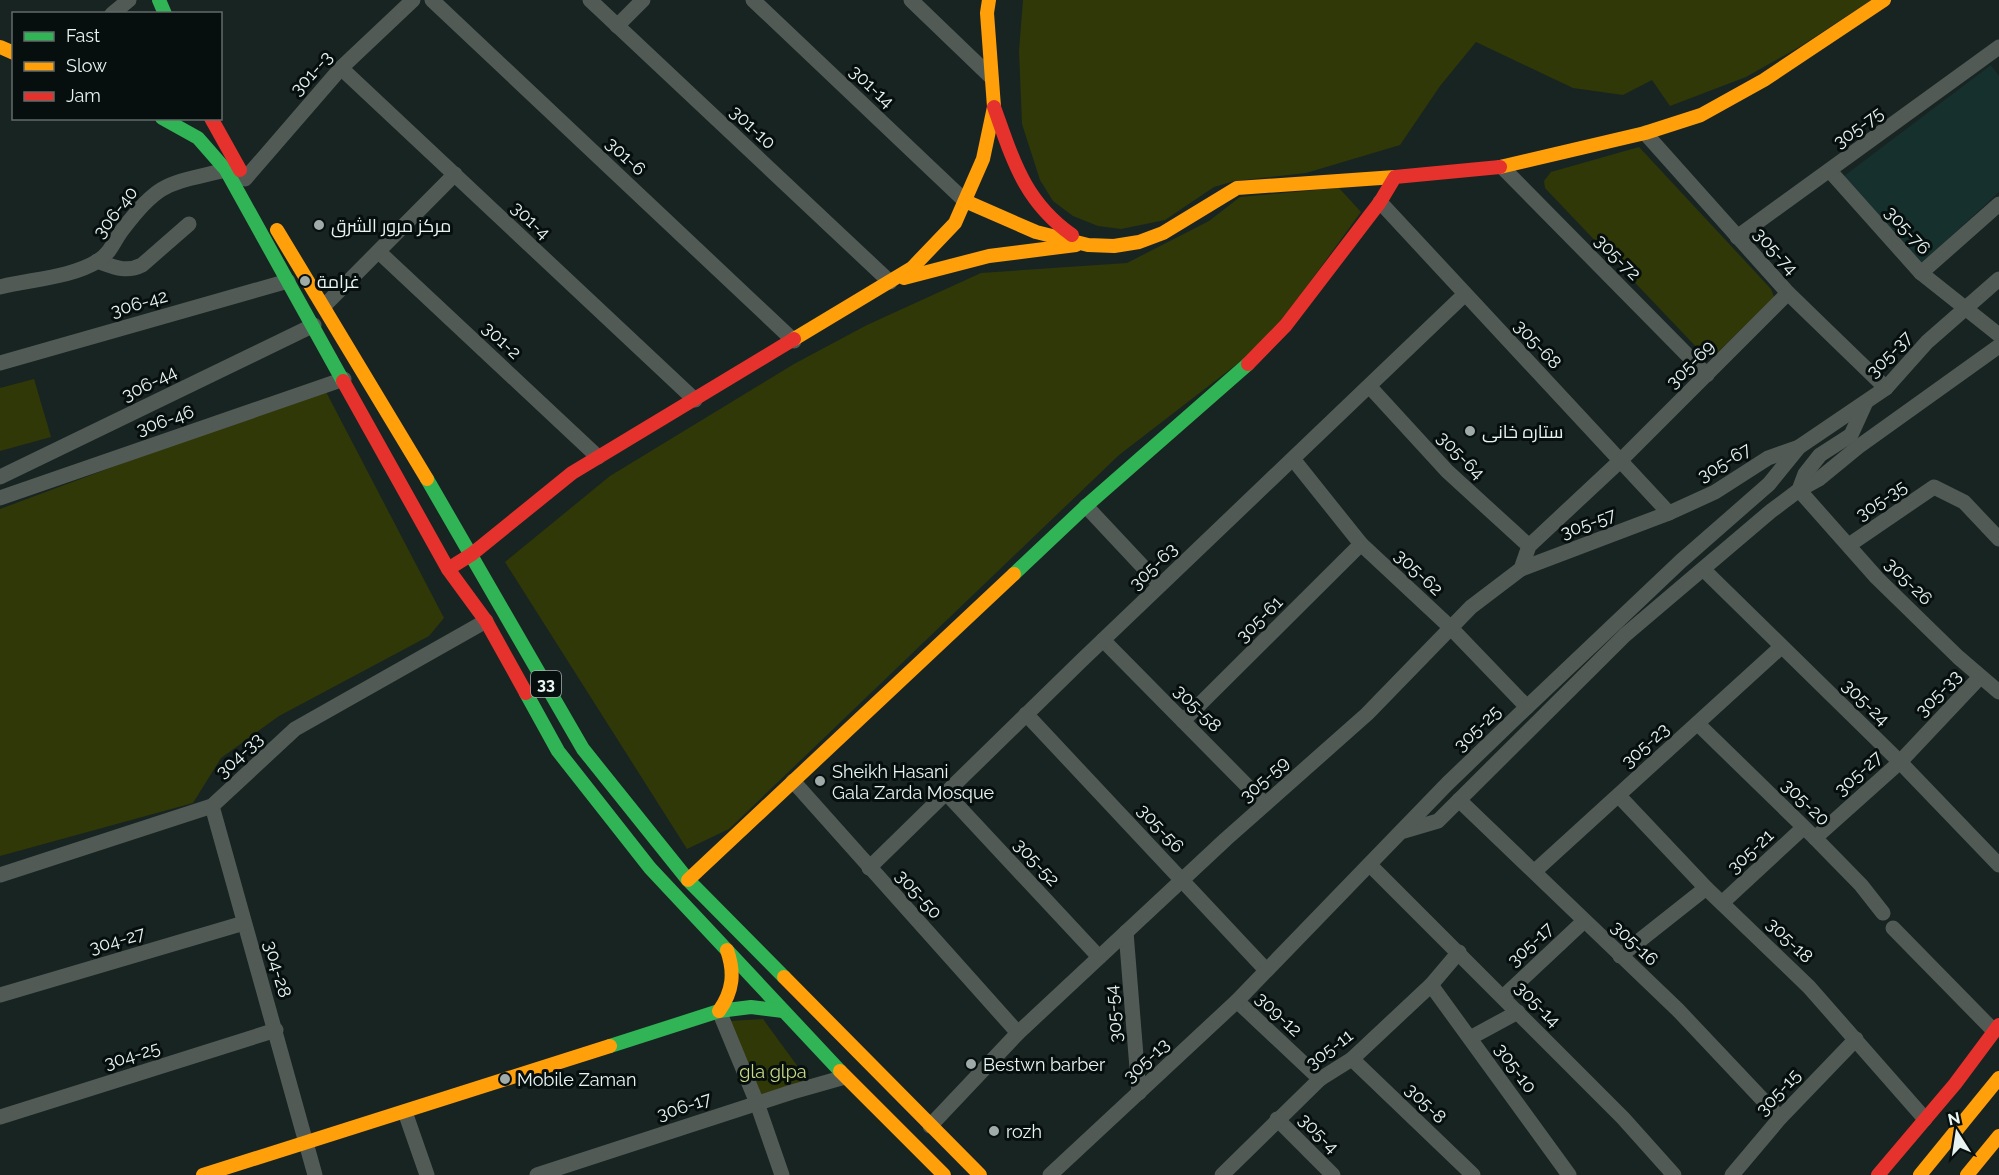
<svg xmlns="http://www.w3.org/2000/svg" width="1999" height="1175" viewBox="0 0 1999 1175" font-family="Raleway,Cairo,sans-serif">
  <rect width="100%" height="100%" fill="#182422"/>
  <polygon fill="#15302d" points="1991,65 1999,76 1999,192 1919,266 1844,176"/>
  <g fill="#303807">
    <polygon points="1023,0 1871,0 1801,46 1746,77 1670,106 1652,80 1623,95 1573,88 1476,42 1440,86 1400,145 1306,173 1234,181 1214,187 1165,220 1121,229 1098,226 1073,216 1053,201 1040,180 1022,124 1019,51"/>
    <polygon points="1639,147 1771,289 1774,297 1716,354 1708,356 1702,353 1545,188 1544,181 1551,172"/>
    <polygon points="1339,188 1361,212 1267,341 1119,455 729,829 687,849 505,562 610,476 794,364 867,325 981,273 1127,263 1209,221 1240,197"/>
    <polygon points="34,379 51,437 0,451 0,388"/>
    <polygon points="324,388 444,618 429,636 279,716 221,758 193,803 0,856 0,509"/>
    <polygon points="763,1019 809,1082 760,1098 729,1021"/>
  </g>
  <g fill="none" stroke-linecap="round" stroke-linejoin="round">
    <g stroke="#525a56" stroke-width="15">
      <polyline points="432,0 794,341"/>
      <polyline points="590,0 890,282"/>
      <polyline points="753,0 965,201"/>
      <polyline points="911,0 990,76"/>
      <polyline points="112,14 129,0"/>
      <polyline points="617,26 643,0"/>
      <polyline points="341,68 695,400"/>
      <polyline points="1645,133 1788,293 1886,388"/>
      <polyline points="1502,167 1707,375"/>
      <polyline points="1830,171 1921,273 1999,335"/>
      <polyline points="245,179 341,68 413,0"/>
      <polyline points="1380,202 1669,513"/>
      <polyline points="1737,237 1999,47"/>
      <polyline points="379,252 598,457"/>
      <path d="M 97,261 C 114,267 126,273 142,265 L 189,224"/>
      <polyline points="1921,273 1999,204"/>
      <path d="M 0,287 C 31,279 70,278 98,261 C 111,253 114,240 123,229 C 160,180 169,184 226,170"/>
      <polyline points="324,306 455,174"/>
      <polyline points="1999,346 1858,447 1819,479 1799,490 1877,578 1958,657 1999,692"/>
      <polyline points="0,363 288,281"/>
      <polyline points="1370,387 1447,471 1529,546"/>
      <polyline points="1293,459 1361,544 1450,627 1527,707"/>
      <polyline points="0,477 314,325"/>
      <polyline points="0,498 344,379"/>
      <polyline points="1086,506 1160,585"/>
      <polyline points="1849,545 1934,487 1964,502 1999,539"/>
      <polyline points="1521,569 1669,513 1715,492 1768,458 1799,447 1886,388 1927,342 1999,279"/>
      <polyline points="1704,570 1900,762 1999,865"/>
      <polyline points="1103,640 1265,804"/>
      <polyline points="1026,714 1266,970"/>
      <polyline points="1183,721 1361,544"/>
      <polyline points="1698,724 1815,838 1861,885 1883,913"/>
      <polyline points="793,781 1018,1033"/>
      <polyline points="946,793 1099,957"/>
      <polyline points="1619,796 1706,888 1809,987 1925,1119"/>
      <polyline points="1459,800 1678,1010 1780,1118"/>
      <polyline points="212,806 315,1175"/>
      <polyline points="1404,831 1438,821 1625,635 1771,511 1799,490 1805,474 1820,455 1851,435 1866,402"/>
      <polyline points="1815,838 1900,762 1980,677"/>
      <polyline points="1370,865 1623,1118 1674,1175"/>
      <polyline points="869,868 1081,661 1465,294"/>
      <polyline points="1535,871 1781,647"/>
      <polyline points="0,875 212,806 295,729 486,621"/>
      <polyline points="1723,902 1803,828"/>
      <polyline points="1893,928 1994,1031"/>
      <polyline points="1126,932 1139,1093"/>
      <polyline points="1620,956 1706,888"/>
      <polyline points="1431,985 1569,1175"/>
      <polyline points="0,995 244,923"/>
      <polyline points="1503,997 1584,921"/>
      <polyline points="1237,1001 1320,1079"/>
      <polyline points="719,1011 757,1103 782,1175"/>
      <polyline points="1470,1038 1518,1012"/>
      <polyline points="1352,1059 1473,1175"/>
      <polyline points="405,1112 427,1175"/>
      <polyline points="0,1117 276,1030"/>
      <polyline points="1277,1119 1333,1175"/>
      <polyline points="930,1126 1018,1033 1226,839 1367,714 1471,607 1521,569 1529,546 1620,461 1788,293"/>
      <polyline points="537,1175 792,1092 845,1077"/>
      <polyline points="1050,1175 1237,1001 1447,784 1527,707 1681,561 1769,484 1799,447"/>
      <polyline points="1222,1175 1320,1079 1352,1059 1431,985 1459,952"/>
      <polyline points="1732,1175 1780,1118 1856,1039"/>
    </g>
    <g stroke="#30b455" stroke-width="14">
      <polyline points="159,0 165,14"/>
      <polyline points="162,118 198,138 226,170 343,381"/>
      <polyline points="427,479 583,749 688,880 784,977"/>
      <polyline points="1014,574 1086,506 1248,364"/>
      <polyline points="526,693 558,751 650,868 840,1071"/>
      <polyline points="610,1046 719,1011 751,1007 783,1011"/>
    </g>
    <g stroke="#ff9f0a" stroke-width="14">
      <polyline points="0,47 14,53"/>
      <polyline points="1500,167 1645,133 1701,115 1764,80 1884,0"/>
      <polyline points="965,201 1036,232 1088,245 1114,246 1139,242 1163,233 1237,188 1395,177"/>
      <polyline points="277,230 427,479"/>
      <polyline points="904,278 989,256 1076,245"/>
      <polyline points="794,339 912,268 955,223 983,159 994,107 987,13 989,0"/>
      <polyline points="688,880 1014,574"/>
      <polyline points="784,977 980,1175"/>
      <path d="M 719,1011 C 733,991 735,973 727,950"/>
      <polyline points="840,1071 944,1175"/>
      <polyline points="203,1175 610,1046"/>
      <polyline points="1920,1175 1999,1078"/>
      <polyline points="1967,1175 1999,1136"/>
    </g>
    <g stroke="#e5322d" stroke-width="14">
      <path d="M 994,107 C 1013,160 1024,201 1072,235"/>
      <polyline points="211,118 240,170"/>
      <polyline points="1248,364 1286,325 1380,202 1395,177 1500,167"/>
      <polyline points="343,381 448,569 486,621 526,693"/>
      <polyline points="448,569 472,554 572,473 794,339"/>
      <polyline points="1878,1175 1955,1084 1999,1025"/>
    </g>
  </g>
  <g fill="#9faba9" stroke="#070f0e" stroke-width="2">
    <circle cx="319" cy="225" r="6"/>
    <circle cx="305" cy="281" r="6"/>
    <circle cx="1470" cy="431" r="6"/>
    <circle cx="820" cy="781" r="6"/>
    <circle cx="971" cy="1064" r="6"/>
    <circle cx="505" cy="1079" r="6"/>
    <circle cx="994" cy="1131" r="6"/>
  </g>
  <g text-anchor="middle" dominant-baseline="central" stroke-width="6" stroke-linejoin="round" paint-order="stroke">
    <rect fill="#070f0e" stroke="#a4afae" stroke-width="1.5" x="531" y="671" width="30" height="26" rx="4.5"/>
    <g font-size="16" font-weight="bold" fill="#e8f4f2">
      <text x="546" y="684">33</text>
    </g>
    <g font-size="18" fill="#e8f4f2" stroke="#070f0e">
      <text transform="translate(311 73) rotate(-48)">301--3</text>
      <text transform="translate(872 86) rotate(43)">301-14</text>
      <text transform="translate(753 127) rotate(43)">301-10</text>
      <text transform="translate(1858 127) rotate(-36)">305-75</text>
      <text transform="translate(626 156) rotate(43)">301-6</text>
      <text transform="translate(115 212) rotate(-52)">306-40</text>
      <text transform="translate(531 220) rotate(43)">301-4</text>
      <text transform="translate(1908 230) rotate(48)">305-76</text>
      <text transform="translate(1776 251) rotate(48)">305-74</text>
      <text transform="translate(1618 257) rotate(45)">305-72</text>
      <text transform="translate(139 303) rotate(-16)">306-42</text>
      <text transform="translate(502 340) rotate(43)">301-2</text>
      <text transform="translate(1538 344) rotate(47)">305-68</text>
      <text transform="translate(1889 354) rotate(-46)">305-37</text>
      <text transform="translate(1690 364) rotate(-45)">305-69</text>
      <text transform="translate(149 383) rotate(-26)">306-44</text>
      <text transform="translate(165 420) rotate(-19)">306-46</text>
      <text transform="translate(1461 455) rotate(45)">305-64</text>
      <text transform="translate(1724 462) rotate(-31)">305-67</text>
      <text transform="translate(1881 500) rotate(-34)">305-35</text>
      <text transform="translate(1588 523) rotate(-20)">305-57</text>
      <text transform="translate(1153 566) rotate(-44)">305-63</text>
      <text transform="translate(1419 572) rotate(43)">305-62</text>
      <text transform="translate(1909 581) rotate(45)">305-26</text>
      <text transform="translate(1259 619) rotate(-45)">305-61</text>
      <text transform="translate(1938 693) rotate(-46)">305-33</text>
      <text transform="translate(1866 702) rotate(44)">305-24</text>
      <text transform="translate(1198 708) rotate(45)">305-58</text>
      <text transform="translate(1477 728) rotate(-44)">305-25</text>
      <text transform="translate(1645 745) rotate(-42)">305-23</text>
      <text transform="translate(239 755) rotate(-43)">304-33</text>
      <text transform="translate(1858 773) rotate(-42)">305-27</text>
      <text transform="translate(1264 779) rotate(-42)">305-59</text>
      <text transform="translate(1806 802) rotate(44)">305-20</text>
      <text transform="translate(1161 828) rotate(47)">305-56</text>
      <text transform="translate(1750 851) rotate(-43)">305-21</text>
      <text transform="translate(1037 862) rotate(47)">305-52</text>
      <text transform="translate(919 894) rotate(48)">305-50</text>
      <text transform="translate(117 940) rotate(-16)">304-27</text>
      <text transform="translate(1790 940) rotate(44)">305-18</text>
      <text transform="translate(1635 943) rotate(43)">305-16</text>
      <text transform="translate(1530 944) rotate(-43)">305-17</text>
      <text transform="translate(278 969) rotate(74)">304-28</text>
      <text transform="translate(1538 1004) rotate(45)">305-14</text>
      <text transform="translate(1113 1014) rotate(-95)">305-54</text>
      <text transform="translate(1279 1014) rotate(43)">309-12</text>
      <text transform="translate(1329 1049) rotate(-37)">305-11</text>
      <text transform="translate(132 1055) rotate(-17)">304-25</text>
      <text transform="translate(1146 1060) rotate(-43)">305-13</text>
      <text transform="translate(1516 1068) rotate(54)">305-10</text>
      <text transform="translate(1778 1092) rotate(-47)">305-15</text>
      <text transform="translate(1426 1103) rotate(44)">305-8</text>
      <text transform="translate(684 1106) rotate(-18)">306-17</text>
      <text transform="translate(1319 1133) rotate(45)">305-4</text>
    </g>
    <g font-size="18" fill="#e8f4f2" stroke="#070f0e" text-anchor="start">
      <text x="331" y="225">مرکز مرور الشرق</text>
      <text x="317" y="281">غرامة</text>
      <text x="1482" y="431">ستاره خانی</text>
      <text x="832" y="771">Sheikh Hasani<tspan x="832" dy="21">Gala Zarda Mosque</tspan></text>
      <text x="983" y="1064">Bestwn barber</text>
      <text x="517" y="1079">Mobile Zaman</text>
      <text x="1006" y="1131">rozh</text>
    </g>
    <g font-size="18" fill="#cada86" stroke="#070f0e">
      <text x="773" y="1071">gla glpa</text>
    </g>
  </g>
  <rect x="12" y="12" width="210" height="108" fill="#070f0e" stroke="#616b69" stroke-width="1.5"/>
  <rect x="24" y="32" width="30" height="9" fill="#30b455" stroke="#616b69" stroke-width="1.5"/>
  <text x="66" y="42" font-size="18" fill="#e8f4f2">Fast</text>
  <rect x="24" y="62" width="30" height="9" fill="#ff9f0a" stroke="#616b69" stroke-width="1.5"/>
  <text x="66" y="72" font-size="18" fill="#e8f4f2">Slow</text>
  <rect x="24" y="92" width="30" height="9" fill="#e5322d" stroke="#616b69" stroke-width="1.5"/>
  <text x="66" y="102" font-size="18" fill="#e8f4f2">Jam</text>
  <g transform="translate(1957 1133) rotate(348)" stroke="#070f0e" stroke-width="4.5" paint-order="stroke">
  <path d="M0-4.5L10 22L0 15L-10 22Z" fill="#e8f4f2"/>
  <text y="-9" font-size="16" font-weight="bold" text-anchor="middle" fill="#e8f4f2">N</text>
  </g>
</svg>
